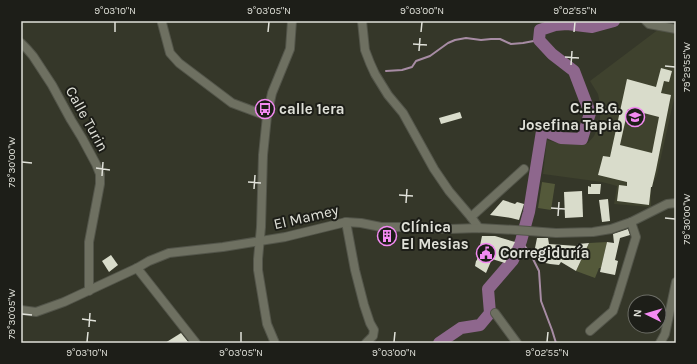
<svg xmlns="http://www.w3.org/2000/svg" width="697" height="364" viewBox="0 0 697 364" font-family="Karla,sans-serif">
  <rect width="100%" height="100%" fill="#353729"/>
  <polygon fill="#3f422e" points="659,29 676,32 676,90 657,175 651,188 651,207 614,204 617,186 602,182 543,174 547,140 561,144 588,143 594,136 599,125 601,109 598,94 590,81"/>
  <g fill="#54593a">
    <polygon points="542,182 555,184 551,210 538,208"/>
    <polygon points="607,242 601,268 599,268 595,278 576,271 589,243"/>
  </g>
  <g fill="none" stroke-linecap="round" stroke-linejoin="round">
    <g stroke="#a78ca4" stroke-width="2">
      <polyline points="386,71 402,70 412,67 416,61 430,56 448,43 455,40 466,38 481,40 491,39 500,39 511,44 523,43 539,40"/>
      <polyline points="521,241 530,253 539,271 541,301 552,330 556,343"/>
    </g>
    <polyline stroke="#8e678d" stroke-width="12" points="439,343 461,328 480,325 490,313 488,289 513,260 521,241 529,212 542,131 550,133 561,138 582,139 590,113 574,71 552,54 539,40 540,30 555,25 567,24 592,27 614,21"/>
  </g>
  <g fill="#d9dccb" fill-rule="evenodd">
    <path d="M 661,68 L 672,71 L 669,82 L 664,81 L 661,93 L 671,95 L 656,170 L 652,187 L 651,187 L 649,205 L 617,201 L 619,185 L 627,186 L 627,182 L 598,175 L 603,156 L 610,157 L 627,79 L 656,87 ZM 628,109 L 659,117 L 652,153 L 620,145 Z"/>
    <polygon points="460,112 462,118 441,124 439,118"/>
    <polygon points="591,184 601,184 600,194 588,194 588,186 591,187"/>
    <polygon points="582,191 583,217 565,218 564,192"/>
    <polygon points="608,199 610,221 602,222 599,200"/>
    <polygon points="503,200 515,204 517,202 524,204 519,220 511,218 490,215"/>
    <polygon points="628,229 630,235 620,238 615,260 618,261 615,275 600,272 607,242 614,243 613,234"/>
    <polygon points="380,232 394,232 394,241 381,242"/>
    <polygon points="482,236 495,236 515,242 505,263 492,259 486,273 475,266 476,261 477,260"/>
    <polygon points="537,238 548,238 549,244 577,246 578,244 589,243 576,271 561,262 559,265 550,264 541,262 535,248"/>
    <polygon points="111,255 118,265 109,272 102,261"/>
    <polygon points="181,333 189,343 165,343"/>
  </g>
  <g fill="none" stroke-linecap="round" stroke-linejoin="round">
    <defs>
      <g id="minor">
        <polyline points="362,21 365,50 370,63 375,74 388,95 403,113 434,169 449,191 471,217 479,228"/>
        <polyline points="646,21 649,24 676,29"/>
        <polyline points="162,23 170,53 179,63 232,103 267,116"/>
        <polyline points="21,43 27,49 33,56 52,85 71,120 82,138 96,164 100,174 100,184 89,242 89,291"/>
        <polyline points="471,217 524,169"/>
        <polyline points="346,222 355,270 364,305 370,323 374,330 373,336 366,343"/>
        <polyline points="137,268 196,343"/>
        <polyline points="21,310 36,312 64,302 137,268 149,261 169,253 223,247 285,237 346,222 361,223 381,227 414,227 450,229 479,228 516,230 556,233 593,232 611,229 631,222 667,204 676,203"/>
        <polyline points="495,313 517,343"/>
        <polyline points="590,331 613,311 618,296 636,237 631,222"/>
        <polyline points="275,343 267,324 258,270 258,259 261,227 263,155 267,116 272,93 290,49 292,21"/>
        <polyline points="660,343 665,334 676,282"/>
      </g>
    </defs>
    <use href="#minor" stroke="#53554a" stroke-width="10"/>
    <use href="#minor" stroke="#6e7061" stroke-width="8"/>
  </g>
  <path fill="none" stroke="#e0e1d9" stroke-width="1.5" d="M 115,32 L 115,22M 268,32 L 269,22M 421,32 L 422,22M 574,32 L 575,22M 413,44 L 427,45M 419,51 L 420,38M 565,57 L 579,58M 571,65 L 572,51M 665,66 L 675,67M 22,162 L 32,163M 96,168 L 110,170M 102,176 L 103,162M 248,182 L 261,183M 254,189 L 255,175M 399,195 L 413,196M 406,203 L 407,189M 551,208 L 565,209M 558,216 L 559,202M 665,218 L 675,219M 22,314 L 32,315M 82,319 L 96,321M 89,327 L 90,313M 87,342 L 88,332M 241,342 L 241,332M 394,342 L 395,332M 547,342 L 548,332"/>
  <defs>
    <symbol id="bus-ring" viewBox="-11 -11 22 22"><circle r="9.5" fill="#1d1e18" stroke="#f38af2" stroke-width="1.5"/><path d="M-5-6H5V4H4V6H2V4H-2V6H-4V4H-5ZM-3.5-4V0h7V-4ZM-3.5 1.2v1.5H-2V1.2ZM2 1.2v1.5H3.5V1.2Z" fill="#f38af2"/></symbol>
    <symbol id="school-ring" viewBox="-11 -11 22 22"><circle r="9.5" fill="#1d1e18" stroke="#f38af2" stroke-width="1.5"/><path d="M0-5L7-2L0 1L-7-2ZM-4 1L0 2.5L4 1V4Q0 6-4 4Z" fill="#f38af2"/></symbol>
    <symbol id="building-ring" viewBox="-11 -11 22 22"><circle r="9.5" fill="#1d1e18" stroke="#f38af2" stroke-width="1.5"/><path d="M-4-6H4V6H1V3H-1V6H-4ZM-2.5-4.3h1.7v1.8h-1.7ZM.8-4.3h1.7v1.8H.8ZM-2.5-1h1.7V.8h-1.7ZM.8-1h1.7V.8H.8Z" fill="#f38af2"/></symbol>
    <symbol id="civic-ring" viewBox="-11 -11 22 22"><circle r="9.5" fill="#1d1e18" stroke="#f38af2" stroke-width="1.5"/><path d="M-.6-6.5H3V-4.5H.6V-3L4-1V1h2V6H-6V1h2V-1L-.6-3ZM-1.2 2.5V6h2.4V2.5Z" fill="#f38af2"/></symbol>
  </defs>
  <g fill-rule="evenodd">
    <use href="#bus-ring" x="254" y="98" width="22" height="22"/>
    <use href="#school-ring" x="624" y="106" width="22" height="22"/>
    <use href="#building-ring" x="376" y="225" width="22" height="22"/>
    <use href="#civic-ring" x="475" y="242" width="22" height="22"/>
  </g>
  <g text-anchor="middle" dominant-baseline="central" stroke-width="4" stroke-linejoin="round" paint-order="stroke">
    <g font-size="15" font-weight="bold" fill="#e0e1d9" stroke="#1d1e18" text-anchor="start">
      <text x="621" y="108" text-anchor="end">C.E.B.G.<tspan x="621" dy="17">Josefina Tapia</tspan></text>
      <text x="279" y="109">calle 1era</text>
      <text x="401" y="227">Clínica<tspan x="401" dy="17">El Mesias</tspan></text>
      <text x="500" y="253">Corregiduría</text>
    </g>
    <g font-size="15" fill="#e0e1d9" stroke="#1d1e18">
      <text transform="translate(87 119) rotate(61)">Calle Turin</text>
      <text transform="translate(306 217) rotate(-13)">El Mamey</text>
    </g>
  </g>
  <rect width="697" height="364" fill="none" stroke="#1d1e18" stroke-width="44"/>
  <g transform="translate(647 314) rotate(275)"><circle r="19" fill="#1d1e18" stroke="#6b6c65"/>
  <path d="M0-3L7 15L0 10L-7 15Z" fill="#f38af2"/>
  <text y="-6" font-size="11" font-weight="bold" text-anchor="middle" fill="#e0e1d9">N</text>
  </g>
  <rect x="22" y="22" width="653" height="320" fill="none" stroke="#e0e1d9" stroke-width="1.5"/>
  <g font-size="10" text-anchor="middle" fill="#e0e1d9">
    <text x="115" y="14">9°03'10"N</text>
    <text x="269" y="14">9°03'05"N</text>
    <text x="422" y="14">9°03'00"N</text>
    <text x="575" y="14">9°02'55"N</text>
    <text transform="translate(686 67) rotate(-90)" y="4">79°29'55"W</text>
    <text transform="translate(11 162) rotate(-90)" y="4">79°30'00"W</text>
    <text transform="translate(686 219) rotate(-90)" y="4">79°30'00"W</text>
    <text transform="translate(11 314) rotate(-90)" y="4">79°30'05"W</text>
    <text x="87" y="356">9°03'10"N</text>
    <text x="241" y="356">9°03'05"N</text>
    <text x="394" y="356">9°03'00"N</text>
    <text x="547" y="356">9°02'55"N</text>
  </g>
</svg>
